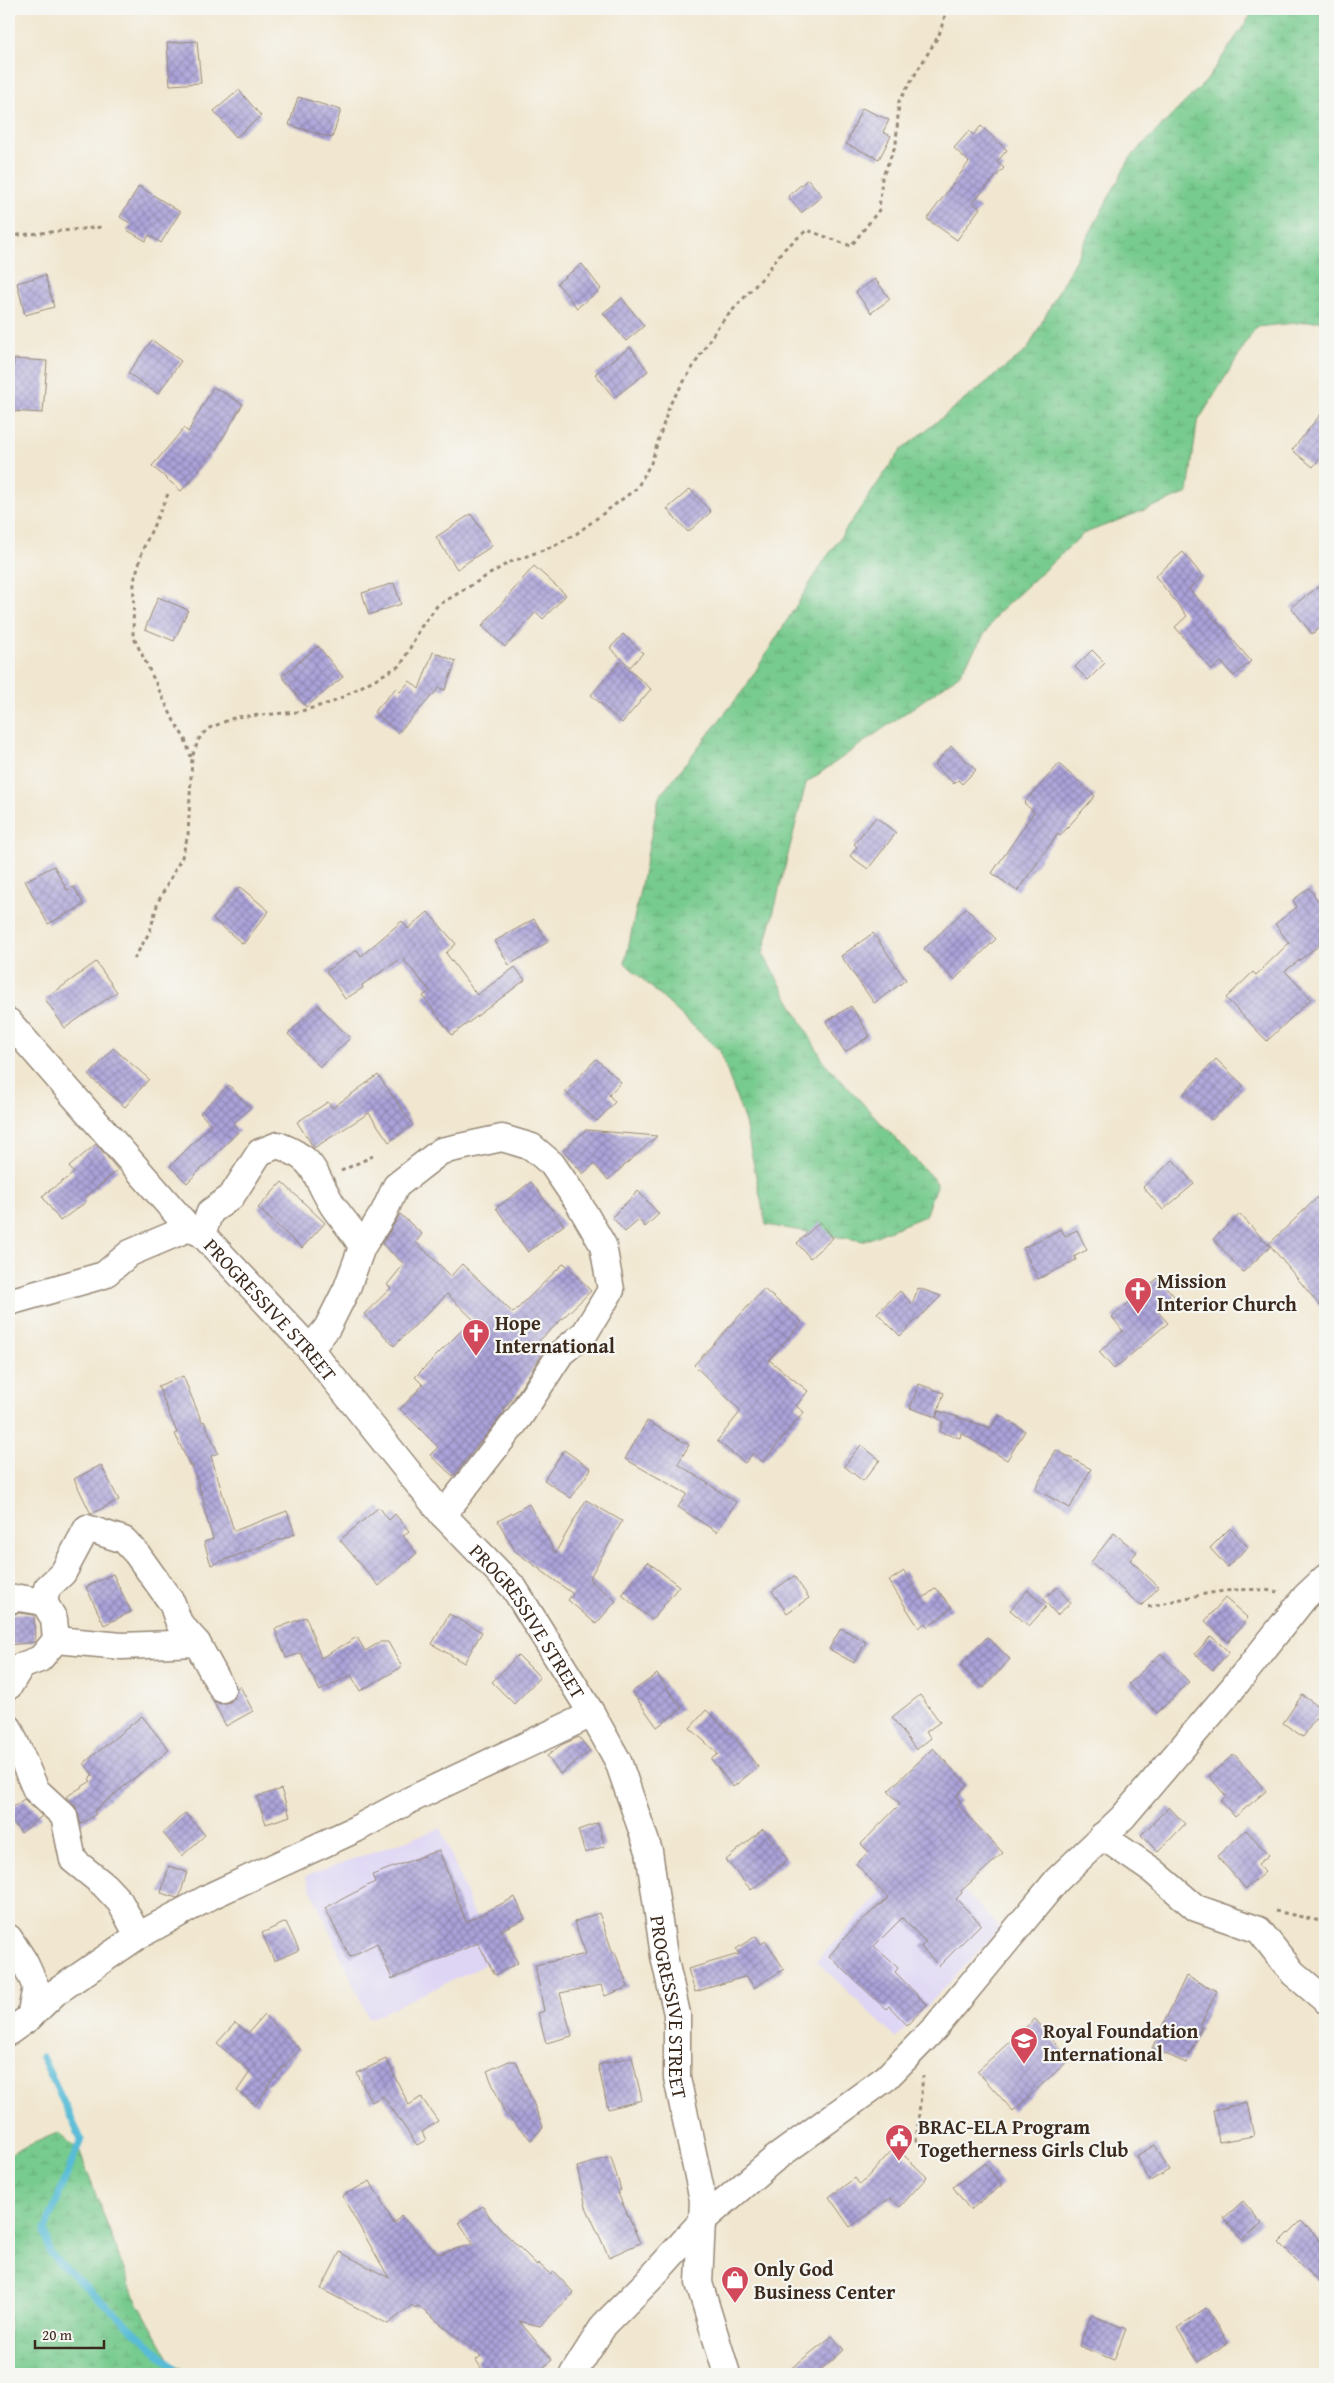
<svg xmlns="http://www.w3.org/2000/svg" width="1334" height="2383" viewBox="0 0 1334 2383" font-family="'Gentium Book Plus',serif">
  <defs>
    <pattern id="wetland-marsh" width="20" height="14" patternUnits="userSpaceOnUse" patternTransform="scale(1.25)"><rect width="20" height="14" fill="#77cb8e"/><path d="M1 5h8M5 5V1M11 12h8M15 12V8" fill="none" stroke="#68ae7a"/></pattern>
    <pattern id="building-cross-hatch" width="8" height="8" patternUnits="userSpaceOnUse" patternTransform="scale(1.25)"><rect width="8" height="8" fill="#aaa2d9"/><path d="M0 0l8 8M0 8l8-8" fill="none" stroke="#8c84af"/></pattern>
  </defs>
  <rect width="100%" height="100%" fill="#f6f6f2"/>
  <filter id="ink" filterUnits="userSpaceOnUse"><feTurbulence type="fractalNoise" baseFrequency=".02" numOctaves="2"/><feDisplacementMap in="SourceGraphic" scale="10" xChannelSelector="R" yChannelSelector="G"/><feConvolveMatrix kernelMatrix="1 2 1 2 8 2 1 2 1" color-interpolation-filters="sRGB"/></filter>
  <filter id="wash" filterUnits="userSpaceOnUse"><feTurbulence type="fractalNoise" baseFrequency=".0096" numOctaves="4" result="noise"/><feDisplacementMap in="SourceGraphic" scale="20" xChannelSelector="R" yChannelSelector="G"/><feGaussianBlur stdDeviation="1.12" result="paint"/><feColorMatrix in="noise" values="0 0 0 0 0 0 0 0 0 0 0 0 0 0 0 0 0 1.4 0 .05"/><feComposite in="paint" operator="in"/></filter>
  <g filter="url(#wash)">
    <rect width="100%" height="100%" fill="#f1e7d0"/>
    <g fill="#ded5f5">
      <polygon points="441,1828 492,1962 369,2019 305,1876"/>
      <polygon points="924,1848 1001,1929 896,2038 816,1961"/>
    </g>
    <g fill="url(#wetland-marsh)" stroke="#597a56">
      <polygon points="1255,9 1325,9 1325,320 1256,327 1197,423 1188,493 1083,534 997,614 959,675 806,783 763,954 824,1062 937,1183 925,1216 864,1241 766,1225 745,1122 720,1051 625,963 659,797 745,688 824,561 900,451 1027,350 1130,158 1207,80"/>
      <polygon points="57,2133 79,2150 133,2294 171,2362 190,2374 9,2374 9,2154"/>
    </g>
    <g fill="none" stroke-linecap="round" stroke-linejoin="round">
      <polyline stroke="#59bcd7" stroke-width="7" points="42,2057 81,2139 45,2230 50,2254 181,2374"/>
    </g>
    <g id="blocks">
      <g fill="url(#building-cross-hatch)">
        <polygon points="197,41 201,83 170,85 167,43"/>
        <polygon points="239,90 261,116 236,137 214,111"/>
        <polygon points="298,97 341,110 332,138 289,125"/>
        <polygon points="862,108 889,120 883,132 891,136 879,159 846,144"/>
        <polygon points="981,126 1007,150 997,162 1004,168 972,203 980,208 957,240 927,219 969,162 954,148 969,131 973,135"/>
        <polygon points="808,179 822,196 801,213 788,196"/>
        <polygon points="139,186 180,212 161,243 149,235 146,241 127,230 131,224 120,217"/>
        <polygon points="582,264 601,289 577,308 557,283"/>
        <polygon points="45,275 54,307 25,315 17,283"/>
        <polygon points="875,279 890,299 871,313 856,292"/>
        <polygon points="622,298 644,326 626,341 603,313"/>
        <polygon points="152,340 181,361 158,394 128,373"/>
        <polygon points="630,347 648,371 614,398 595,374"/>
        <polygon points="14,359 47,361 43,413 10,411"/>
        <polygon points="213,387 243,404 215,451 181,491 152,466 184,428 188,432"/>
        <polygon points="1325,409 1325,451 1313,467 1292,450"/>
        <polygon points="690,489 711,512 688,532 667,509"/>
        <polygon points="471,514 492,546 457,569 436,537"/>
        <polygon points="1183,552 1203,577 1189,589 1251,661 1234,676 1221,662 1212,670 1175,627 1187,616 1155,576"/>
        <polygon points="534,566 566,595 543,619 536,612 505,647 482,626"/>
        <polygon points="1325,582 1325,624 1312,634 1291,607"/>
        <polygon points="394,583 401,604 369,615 362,593"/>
        <polygon points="158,597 188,610 174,641 145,629"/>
        <polygon points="623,634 643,653 630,667 610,648"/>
        <polygon points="318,646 343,677 306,707 282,676"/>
        <polygon points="1092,650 1105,663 1088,680 1075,667"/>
        <polygon points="433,652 456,661 445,690 439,688 398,733 374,712 396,688 400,692 410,681 419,689"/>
        <polygon points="620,662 651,689 622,723 591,695"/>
        <polygon points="951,746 976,770 962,784 958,780 954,784 934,765"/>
        <polygon points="1059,764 1095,796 1060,836 1058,834 1017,891 992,873 1034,812 1024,803"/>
        <polygon points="876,817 896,833 868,869 850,856 857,847 854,844"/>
        <polygon points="54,866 67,890 74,887 84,905 48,924 25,881"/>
        <polygon points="240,887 269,911 243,944 213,919"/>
        <polygon points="1309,888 1325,910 1325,941 1285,971 1311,999 1267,1041 1226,998 1253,972 1256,975 1289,943 1275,924 1297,907 1293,900"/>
        <polygon points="966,908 996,939 954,980 924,949"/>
        <polygon points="428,912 456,944 446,953 477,995 515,967 525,980 452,1035 423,996 430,991 402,958 362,985 363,988 345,999 326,971 357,950 361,956 402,921 408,929"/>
        <polygon points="534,919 548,942 509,965 495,941"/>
        <polygon points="873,933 906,980 874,1003 841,956"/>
        <polygon points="96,962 117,992 65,1028 45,999"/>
        <polygon points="318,1005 350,1038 320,1067 288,1034"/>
        <polygon points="851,1006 870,1036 845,1052 826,1022"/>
        <polygon points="113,1048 149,1079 125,1107 89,1076"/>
        <polygon points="596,1059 621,1082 609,1095 615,1102 597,1121 565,1092"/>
        <polygon points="1216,1059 1244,1086 1212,1120 1184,1093"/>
        <polygon points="378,1075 413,1125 389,1142 369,1113 314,1148 297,1122 328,1102 332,1108"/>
        <polygon points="229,1085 250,1108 233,1124 239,1131 187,1183 170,1166 211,1125 200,1113"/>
        <polygon points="586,1130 657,1136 608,1180 594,1164 583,1174 563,1150"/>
        <polygon points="96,1144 118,1170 84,1199 86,1202 60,1221 42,1196 74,1173 69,1167"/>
        <polygon points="1173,1160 1194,1184 1163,1210 1143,1187"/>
        <polygon points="282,1182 325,1223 302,1248 258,1208"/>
        <polygon points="531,1182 564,1225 528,1252 496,1208"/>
        <polygon points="1325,1190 1325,1312 1269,1244"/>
        <polygon points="638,1191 659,1214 645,1227 639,1220 625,1232 612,1217"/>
        <polygon points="400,1214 422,1234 416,1242 451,1276 462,1264 513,1313 564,1263 591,1291 539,1341 546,1348 516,1395 503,1409 505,1411 453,1476 430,1455 438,1447 400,1409 423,1385 415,1377 473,1319 447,1294 394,1346 364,1314 391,1288 387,1285 404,1264 382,1244"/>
        <polygon points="1240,1214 1270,1247 1243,1272 1213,1239"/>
        <polygon points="820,1222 833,1238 810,1258 797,1243"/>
        <polygon points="1061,1229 1065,1236 1077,1230 1087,1250 1075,1256 1076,1260 1038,1279 1023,1248"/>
        <polygon points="1158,1278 1175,1297 1158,1312 1168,1323 1114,1369 1099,1352 1123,1331 1112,1317"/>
        <polygon points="918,1288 941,1296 900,1336 877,1313 900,1291 912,1304"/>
        <polygon points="764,1289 802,1322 769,1360 808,1391 796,1406 804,1412 763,1462 753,1453 745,1463 717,1441 741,1411 694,1365"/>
        <polygon points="183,1376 202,1422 204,1421 218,1453 211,1456 234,1531 287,1511 295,1534 211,1565 204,1542 213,1539 203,1506 205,1505 192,1465 190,1466 175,1434 177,1433 158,1386"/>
        <polygon points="919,1384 944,1393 936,1417 910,1408"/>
        <polygon points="939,1411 991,1428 999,1415 1025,1431 1007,1460 961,1433 960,1438 940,1432 943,1422 936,1417"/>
        <polygon points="647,1421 689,1445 678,1464 736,1502 717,1532 678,1507 687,1494 625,1459"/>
        <polygon points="861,1445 880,1460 863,1481 844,1466"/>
        <polygon points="564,1450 591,1469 571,1498 544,1480"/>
        <polygon points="1056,1450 1091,1469 1070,1508 1035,1489"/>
        <polygon points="101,1465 119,1500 91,1514 74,1479"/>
        <polygon points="586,1500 622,1521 589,1579 616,1601 596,1624 568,1600 573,1594 515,1551 498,1521 529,1504 555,1553"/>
        <polygon points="379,1507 389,1520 395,1514 409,1531 403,1536 417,1553 379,1586 340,1540"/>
        <polygon points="1230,1528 1248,1547 1227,1567 1210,1548"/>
        <polygon points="1114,1533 1137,1552 1130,1560 1159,1587 1141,1606 1091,1562"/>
        <polygon points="648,1562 679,1586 652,1620 622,1595"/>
        <polygon points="904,1571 922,1599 936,1588 952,1608 928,1627 925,1623 919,1628 889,1581"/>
        <polygon points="113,1574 131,1612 104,1625 86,1587"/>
        <polygon points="794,1576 809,1598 787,1613 772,1591"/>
        <polygon points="1057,1587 1071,1603 1057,1615 1043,1599"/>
        <polygon points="1028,1590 1046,1607 1029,1626 1010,1610"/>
        <polygon points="1225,1598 1248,1618 1228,1642 1205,1621"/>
        <polygon points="20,1613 34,1615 35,1642 9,1645 9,1615"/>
        <polygon points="449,1614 482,1632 464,1663 432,1644"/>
        <polygon points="306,1617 321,1658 357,1637 365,1651 380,1642 388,1642 402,1667 360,1691 351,1675 320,1691 301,1653 286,1658 275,1629"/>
        <polygon points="841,1628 866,1642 854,1663 829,1649"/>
        <polygon points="1211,1636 1229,1652 1213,1670 1195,1654"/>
        <polygon points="987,1637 1010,1659 984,1688 960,1666"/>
        <polygon points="1161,1653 1189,1682 1157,1713 1129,1684"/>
        <polygon points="518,1655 540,1677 514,1704 492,1682"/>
        <polygon points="657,1674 682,1709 657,1727 632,1692"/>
        <polygon points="240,1686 253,1711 226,1726 213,1701 221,1704 230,1702 235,1696 237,1688"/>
        <polygon points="920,1695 940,1722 926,1732 931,1738 916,1750 892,1717"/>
        <polygon points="1302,1695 1322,1709 1303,1737 1283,1723"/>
        <polygon points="706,1710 734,1736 758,1767 733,1787 711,1759 718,1754 690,1728"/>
        <polygon points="142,1716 169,1750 94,1811 96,1814 81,1824 75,1805 66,1797 91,1781 89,1779 93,1775 84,1763"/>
        <polygon points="579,1737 590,1751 560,1774 547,1756 561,1745"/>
        <polygon points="933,1748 967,1785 956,1796 960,1801 957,1804 1003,1853 961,1891 962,1893 956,1899 981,1924 939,1966 921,1947 926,1942 902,1918 874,1946 898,1968 895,1972 927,2005 907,2025 889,2006 886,2009 829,1956 854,1927 888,1898 856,1864 869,1852 861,1844 900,1804 888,1791"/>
        <polygon points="1234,1754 1266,1791 1235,1817 1221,1801 1226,1796 1209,1776"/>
        <polygon points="281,1789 290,1816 266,1824 257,1797"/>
        <polygon points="24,1799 42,1816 21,1833 9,1817 9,1810"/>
        <polygon points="1169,1807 1185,1824 1158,1852 1141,1835"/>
        <polygon points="185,1813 205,1835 182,1856 163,1833"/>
        <polygon points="598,1823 605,1846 585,1853 578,1830"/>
        <polygon points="763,1829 788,1860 751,1890 726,1860"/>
        <polygon points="1246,1830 1269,1855 1258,1864 1265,1872 1246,1889 1217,1856"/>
        <polygon points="439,1850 466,1922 515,1897 525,1919 501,1930 518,1963 495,1975 478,1943 392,1979 377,1943 350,1957 325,1908 375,1882 372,1875"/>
        <polygon points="169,1866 187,1872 180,1896 177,1898 161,1893"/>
        <polygon points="599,1913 613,1953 615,1952 628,1987 605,1996 601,1985 560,1993 572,2036 546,2043 538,2013 544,2011 535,1965 586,1954 574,1922"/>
        <polygon points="286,1922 299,1950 274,1961 262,1933"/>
        <polygon points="756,1936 761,1944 766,1941 784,1969 754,1988 747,1976 695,1992 688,1969 739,1954 736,1949"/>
        <polygon points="1186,1976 1217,1991 1199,2028 1201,2028 1186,2063 1152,2048"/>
        <polygon points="264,2015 300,2049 266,2087 268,2088 256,2105 237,2091 250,2072 217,2043 235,2023 248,2033"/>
        <polygon points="1035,2019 1070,2059 1013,2111 977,2071"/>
        <polygon points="632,2057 642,2100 608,2109 598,2065"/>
        <polygon points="386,2059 409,2105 421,2097 438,2121 422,2132 426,2140 417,2145 383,2096 371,2102 357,2073"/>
        <polygon points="509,2061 516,2061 543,2127 531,2140 504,2112 487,2071"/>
        <polygon points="1247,2103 1254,2136 1219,2142 1213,2110"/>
        <polygon points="1155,2145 1169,2170 1150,2181 1136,2156"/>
        <polygon points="895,2147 927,2177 900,2207 890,2198 850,2227 829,2197 855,2178 860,2185"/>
        <polygon points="611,2157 621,2190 617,2191 640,2243 609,2257 586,2207 577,2167"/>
        <polygon points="985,2163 1002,2185 970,2210 953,2187"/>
        <polygon points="370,2181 394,2224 401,2216 438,2254 473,2244 459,2222 483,2206 491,2219 537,2265 538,2263 550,2274 553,2271 574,2293 540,2326 519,2321 552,2360 536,2374 485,2374 476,2360 481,2356 418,2306 415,2308 412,2305 388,2324 321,2289 340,2252 389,2278 342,2196"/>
        <polygon points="1243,2201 1262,2224 1242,2240 1224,2218"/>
        <polygon points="1301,2221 1325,2245 1325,2289 1279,2243"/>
        <polygon points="1206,2308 1228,2343 1198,2362 1177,2328"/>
        <polygon points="1091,2315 1126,2329 1114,2360 1079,2346"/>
        <polygon points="832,2336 844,2350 817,2374 784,2374"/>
      </g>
    </g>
  </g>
  <g filter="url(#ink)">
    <use href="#blocks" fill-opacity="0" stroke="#968877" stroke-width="1"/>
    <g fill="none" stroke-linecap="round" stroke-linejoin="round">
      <defs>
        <g id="minor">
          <path id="s1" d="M 9,1022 L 189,1228 L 202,1234 L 310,1349 L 443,1515 L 514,1588 L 592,1714 L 618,1761 L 649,1851 L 664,1956 L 677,2014 L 677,2078 L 703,2200 L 699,2283 L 727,2374"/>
          <path d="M 202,1234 L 210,1212 L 231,1197 L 260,1152 L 278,1145 C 319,1161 312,1173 333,1206 C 343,1221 354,1231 362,1247"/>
          <polyline points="9,1302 104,1275 130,1253 189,1228"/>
          <polyline points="310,1349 327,1328 347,1288 362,1247 384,1212 396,1186 441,1151 502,1138 532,1147 552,1164 578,1202 603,1245 611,1290 585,1333 561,1353 520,1416 443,1515"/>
          <polyline points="9,1600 20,1598 44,1602"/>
          <polyline points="56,1640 122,1646 197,1643"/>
          <polyline points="9,1686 21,1666 40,1659 56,1640 54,1619 44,1602 47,1588 63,1573 87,1528 124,1540 137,1554 172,1603 179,1623 197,1643 222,1689"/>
          <polyline points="9,1728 36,1790 64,1816 73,1860 104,1885 120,1902 138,1936"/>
          <polyline points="1102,1836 1153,1871 1196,1908 1259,1930 1293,1973 1325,2000"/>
          <polyline points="9,1938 24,1961 36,1987 30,2017"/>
          <polyline points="9,2032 30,2017 56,1992 138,1936 213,1895 356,1829 410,1800 592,1714"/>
          <polyline points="573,2374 604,2325 648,2281 703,2220 773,2160 886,2078 935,2028 1057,1880 1123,1817 1232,1689 1305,1597 1325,1578"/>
        </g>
      </defs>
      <use href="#minor" stroke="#968877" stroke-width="29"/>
      <g stroke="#968877" stroke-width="3" stroke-dasharray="4 4" stroke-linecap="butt">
        <polyline points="9,236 103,227"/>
        <polyline points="168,494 143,549 134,581 133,636 174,721 185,739 191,757"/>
        <polyline points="134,959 150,931 158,902 182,857 188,835 192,757 199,739 207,729 236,717 298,712 333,702 401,665 421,627 437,606 508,563 554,546 576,534 637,488 651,463 670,404 719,325 765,275 782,251 807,230 851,246 879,210 882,178 896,144 899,101 939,35 947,9"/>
        <polyline points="341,1171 373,1156"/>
        <path d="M 1148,1607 C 1190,1597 1235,1584 1278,1592"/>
        <polyline points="1275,1911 1325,1922"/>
        <polyline points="916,2142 923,2076"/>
      </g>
      <use href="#minor" stroke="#fff" stroke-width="26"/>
    </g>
  </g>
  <defs>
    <symbol id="church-pin" viewBox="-11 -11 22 30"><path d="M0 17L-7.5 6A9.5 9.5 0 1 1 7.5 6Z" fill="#d1495b" stroke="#f6f6f2"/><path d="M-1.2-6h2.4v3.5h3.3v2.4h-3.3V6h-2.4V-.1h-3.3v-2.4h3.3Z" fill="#fff"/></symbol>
    <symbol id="school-pin" viewBox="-11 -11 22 30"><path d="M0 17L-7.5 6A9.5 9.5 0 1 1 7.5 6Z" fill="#d1495b" stroke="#f6f6f2"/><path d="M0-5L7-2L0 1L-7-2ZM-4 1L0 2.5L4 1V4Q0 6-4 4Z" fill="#fff"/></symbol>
    <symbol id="civic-pin" viewBox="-11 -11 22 30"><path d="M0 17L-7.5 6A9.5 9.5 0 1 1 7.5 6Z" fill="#d1495b" stroke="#f6f6f2"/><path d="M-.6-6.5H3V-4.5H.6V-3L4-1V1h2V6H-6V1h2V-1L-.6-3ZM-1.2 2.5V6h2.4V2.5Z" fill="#fff"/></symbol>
    <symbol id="shop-pin" viewBox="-11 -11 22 30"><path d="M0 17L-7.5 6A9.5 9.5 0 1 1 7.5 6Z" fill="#d1495b" stroke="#f6f6f2"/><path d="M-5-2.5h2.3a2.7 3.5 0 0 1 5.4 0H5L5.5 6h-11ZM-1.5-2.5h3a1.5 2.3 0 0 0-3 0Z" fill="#fff"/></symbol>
  </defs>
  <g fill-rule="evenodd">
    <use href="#church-pin" x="1122" y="1275" width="32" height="43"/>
    <use href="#church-pin" x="460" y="1317" width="32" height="43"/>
    <use href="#school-pin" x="1008" y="2025" width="32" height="43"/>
    <use href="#civic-pin" x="883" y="2122" width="32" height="43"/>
    <use href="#shop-pin" x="719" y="2264" width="32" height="43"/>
  </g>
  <g text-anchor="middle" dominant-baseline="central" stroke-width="4.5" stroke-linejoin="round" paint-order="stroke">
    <g font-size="20" font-weight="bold" fill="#3b2a1e" stroke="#f6f6f2" text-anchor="start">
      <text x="1157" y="1280">Mission<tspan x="1157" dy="23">Interior Church</tspan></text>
      <text x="495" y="1322">Hope<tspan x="495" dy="23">International</tspan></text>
      <text x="1043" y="2030">Royal Foundation<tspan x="1043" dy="23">International</tspan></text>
      <text x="918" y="2126">BRAC-ELA Program<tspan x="918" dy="23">Togetherness Girls Club</tspan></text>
      <text x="754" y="2268">Only God<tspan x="754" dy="23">Business Center</tspan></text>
    </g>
    <g font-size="20" fill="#3b2a1e" stroke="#f6f6f2">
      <text stroke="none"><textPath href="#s1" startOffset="390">PROGRESSIVE STREET</textPath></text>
      <text stroke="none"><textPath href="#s1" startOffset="795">PROGRESSIVE STREET</textPath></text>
      <text stroke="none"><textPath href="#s1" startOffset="1215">PROGRESSIVE STREET</textPath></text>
    </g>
  </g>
  <rect width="1334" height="2383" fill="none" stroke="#f6f6f2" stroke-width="30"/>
  <path d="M35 2340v8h69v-8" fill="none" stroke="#3b2a1e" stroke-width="2.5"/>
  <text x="42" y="2340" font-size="15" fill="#3b2a1e" stroke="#f6f6f2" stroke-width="4" paint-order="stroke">20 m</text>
</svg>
